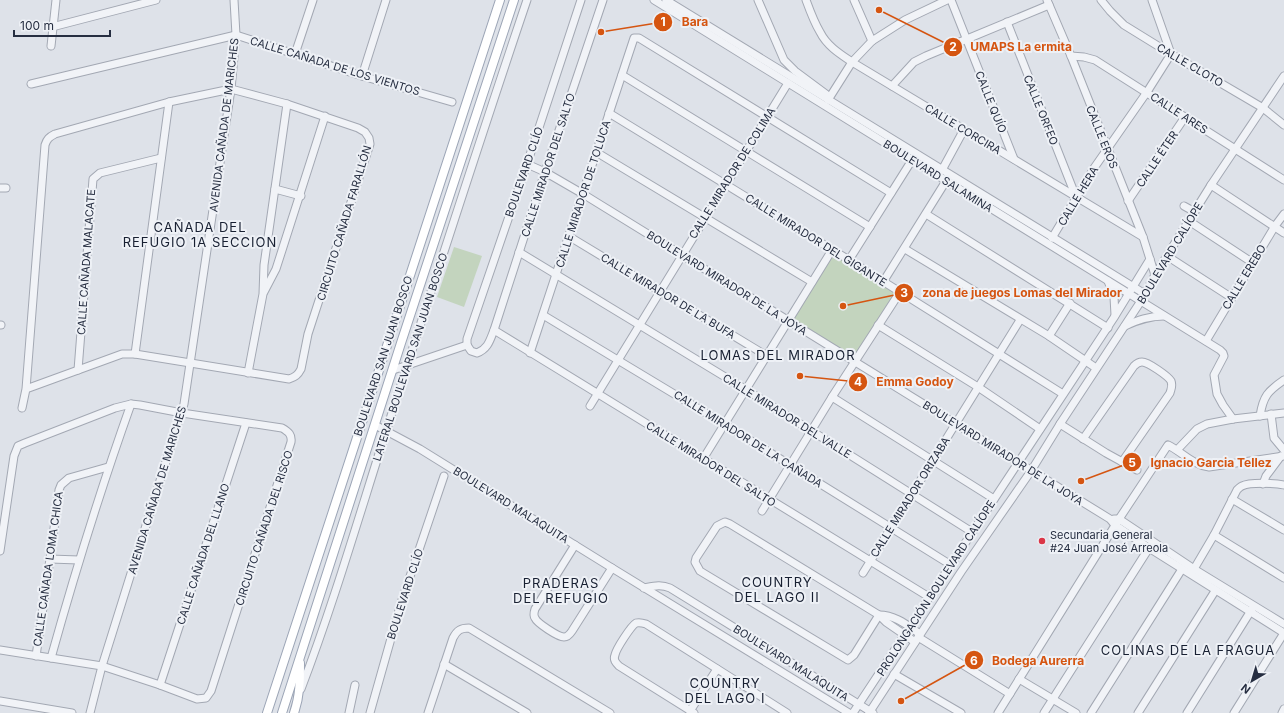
<svg xmlns="http://www.w3.org/2000/svg" width="1284" height="713" viewBox="0 0 1284 713" font-family="Inter,sans-serif">
  <rect width="100%" height="100%" fill="#dee2e9"/>
  <g fill="#c3d4be">
    <polygon points="454,247 482,256 464,307 437,297"/>
    <polygon points="831,249 899,290 854,362 787,322"/>
  </g>
  <g fill="none" stroke-linecap="round" stroke-linejoin="round">
    <defs>
      <g id="minor">
        <polyline points="654,0 1220,350 1223,353 1224,356 1214,375 1217,394 1223,405 1233,419"/>
        <polyline points="666,0 1145,294"/>
        <polyline points="758,0 784,60 795,71 826,94"/>
        <path d="M 806,0 C 810,11 814,22 820,32 C 827,46 840,54 852,62 L 1143,237"/>
        <polyline points="854,0 872,41"/>
        <polyline points="951,0 1014,159"/>
        <polyline points="1047,0 1071,56 1143,237 1155,275"/>
        <polyline points="1101,0 1110,11 1124,25 1171,54 1263,108 1284,125"/>
        <polyline points="1007,22 1076,197"/>
        <polyline points="52,27 156,0"/>
        <polyline points="51,46 56,0"/>
        <polyline points="295,54 313,0"/>
        <polyline points="1071,56 1084,57 1095,60 1284,180"/>
        <polyline points="622,75 870,227"/>
        <polyline points="362,76 386,0"/>
        <polyline points="31,84 236,35 362,76 452,102"/>
        <polyline points="892,86 914,62 926,56 1049,5"/>
        <polyline points="828,100 852,62 872,41 905,20 947,0"/>
        <polyline points="609,113 849,260 1063,394"/>
        <polyline points="596,152 812,282"/>
        <polyline points="527,164 545,172 583,194 1110,519 1115,525 1149,548 1284,633"/>
        <polyline points="942,170 961,135 962,128"/>
        <polyline points="1211,185 1284,233"/>
        <polyline points="0,188 6,188"/>
        <polyline points="275,189 301,196"/>
        <polyline points="1128,201 1185,117"/>
        <polyline points="1184,206 1195,212"/>
        <polyline points="926,214 1108,328"/>
        <polyline points="1189,221 1253,263"/>
        <polyline points="570,237 767,356"/>
        <polyline points="1052,238 1094,168 1147,92 1171,54 1152,0"/>
        <polyline points="905,249 1049,336 1096,368"/>
        <polyline points="519,252 745,389 972,532"/>
        <polyline points="1167,256 1232,298"/>
        <polyline points="849,260 912,160"/>
        <polyline points="1108,281 1114,297 1115,315"/>
        <polyline points="883,282 946,181"/>
        <polyline points="264,292 276,269 325,116"/>
        <polyline points="543,315 724,424 951,565"/>
        <polyline points="0,325 1,325"/>
        <polyline points="878,325 978,387 1040,429"/>
        <path d="M 1125,326 C 1138,320 1149,316 1164,316"/>
        <polyline points="494,330 929,597"/>
        <polyline points="1049,336 1070,303"/>
        <polyline points="1206,341 1275,226 1284,214"/>
        <path d="M 467,345 L 471,351 L 477,353 C 488,349 490,340 494,330 L 545,172 L 603,0"/>
        <polyline points="467,345 467,339 527,164 581,0"/>
        <polyline points="530,353 634,38 639,38 891,193"/>
        <polyline points="135,354 169,102"/>
        <polyline points="78,370 93,179 100,173 161,158"/>
        <polyline points="393,370 467,345"/>
        <polyline points="248,373 263,294 264,265 287,104"/>
        <polyline points="832,397 994,499"/>
        <polyline points="590,406 788,83"/>
        <path d="M 22,408 L 26,389 L 45,145 C 47,139 49,137 55,134 L 169,102 L 231,89 L 287,104 L 358,128 L 365,132 L 369,138 L 370,144 L 308,334 L 301,369 C 298,375 295,377 289,379 L 135,354 L 122,354 L 26,389"/>
        <polyline points="1271,414 1274,438 1284,450"/>
        <path d="M 1260,416 C 1263,396 1268,391 1284,380"/>
        <polyline points="1060,424 1106,453 1137,470"/>
        <polyline points="375,425 420,449 612,568 849,713"/>
        <path d="M 1083,439 L 1134,366 C 1136,364 1139,362 1142,362 C 1148,362 1168,376 1171,381 C 1173,386 1171,389 1170,393 L 1122,462"/>
        <polyline points="1177,450 1197,429 1207,424 1233,419 1284,413"/>
        <polyline points="703,459 832,250"/>
        <polyline points="1263,484 1266,476 1281,456"/>
        <polyline points="1232,499 1284,530"/>
        <polyline points="762,511 832,397 900,292"/>
        <polyline points="1114,519 1119,519 1194,569 1284,624"/>
        <polyline points="1214,535 1284,578"/>
        <path d="M 575,545 L 535,609 C 534,612 533,615 535,618 C 537,623 558,637 564,637 C 568,637 570,634 572,631 L 612,568"/>
        <path d="M 0,551 L 14,456 L 18,446 L 25,443 L 115,408 L 131,404 L 140,405 L 182,413 L 282,428 C 289,432 292,435 291,442 L 211,691 L 206,698 L 197,699 L 160,685 L 102,666 L 0,650"/>
        <polyline points="50,559 79,560"/>
        <path d="M 1194,569 L 1214,535 L 1237,490 C 1237,490 1241,486 1242,486 C 1249,482 1276,483 1284,485"/>
        <polyline points="863,573 1020,320"/>
        <path d="M 644,588 C 654,586 661,584 670,588 L 873,713"/>
        <polyline points="879,615 854,655 848,660 700,571 695,562 696,558 717,526 725,522 730,524 879,615 886,622 915,642"/>
        <path d="M 879,615 C 895,615 907,625 920,634"/>
        <polyline points="918,637 1010,694"/>
        <polyline points="36,656 50,559 59,490 61,485 69,478 108,467"/>
        <path d="M 51,658 C 75,572 101,488 131,404"/>
        <polyline points="444,664 527,713"/>
        <polyline points="894,674 961,713"/>
        <polyline points="1019,679 1076,713"/>
        <polyline points="160,685 246,423"/>
        <path d="M 301,689 C 335,600 361,509 390,419 C 435,279 480,139 527,0"/>
        <polyline points="0,701 72,713"/>
        <polyline points="690,711 717,669"/>
        <polyline points="90,713 102,666 184,404 231,89 236,35 234,0"/>
        <polyline points="349,713 355,685"/>
        <polyline points="370,713 401,603 444,476"/>
        <path d="M 428,713 L 453,638 C 457,630 461,628 469,628 L 610,713"/>
        <path d="M 694,713 L 619,666 C 616,663 613,660 615,655 C 616,649 631,626 636,623 C 640,622 643,623 646,624 L 787,713"/>
        <polyline points="853,713 1115,316 1150,259"/>
        <polyline points="869,713 961,572 1031,471 1060,424 1141,301 1155,275 1211,185 1284,76"/>
        <path d="M 998,713 L 1119,519 L 1168,445 C 1182,452 1193,465 1209,467 L 1284,456"/>
        <polyline points="1044,713 1149,548"/>
        <polyline points="1091,713 1182,569"/>
        <polyline points="1138,713 1215,591"/>
        <polyline points="1187,713 1252,609"/>
        <polyline points="1234,713 1284,633"/>
        <polyline points="1282,713 1284,709"/>
      </g>
      <g id="major">
        <polyline points="267,713 500,0"/>
        <polyline points="282,713 401,343 514,0"/>
        <path d="M 294,713 C 300,696 300,680 300,663"/>
      </g>
    </defs>
    <use href="#minor" stroke="#a3a8b3" stroke-width="9"/>
    <use href="#major" stroke="#9ca5b6" stroke-width="10"/>
    <use href="#minor" stroke="#f1f3f7" stroke-width="7"/>
    <use href="#major" stroke="#fff" stroke-width="8"/>
  </g>
  <circle fill="#db3647" stroke="#eef1f6" stroke-width="1.5" cx="1042" cy="541" r="4"/>
  <g text-anchor="middle" dominant-baseline="central" stroke-width="4" stroke-linejoin="round" paint-order="stroke">
    <g font-size="11" fill="#262e41" stroke="#eef1f6">
      <text transform="translate(1190 65) rotate(30)">CALLE CLOTO</text>
      <text transform="translate(335 66) rotate(17)">CALLE CAÑADA DE LOS VIENTOS</text>
      <text transform="translate(991 102) rotate(68)">CALLE QUÍO</text>
      <text transform="translate(1041 110) rotate(68)">CALLE ORFEO</text>
      <text transform="translate(1179 113) rotate(33)">CALLE ARES</text>
      <text transform="translate(224 125) rotate(-83)">AVENIDA CAÑADA DE MARICHES</text>
      <text transform="translate(963 129) rotate(31)">CALLE CORCIRA</text>
      <text transform="translate(1102 137) rotate(68)">CALLE EROS</text>
      <text transform="translate(1157 159) rotate(-56)">CALLE ÉTER</text>
      <text transform="translate(548 165) rotate(-72)">CALLE MIRADOR DEL SALTO</text>
      <text transform="translate(524 172) rotate(-71)">BOULEVARD CLÍO</text>
      <text transform="translate(732 173) rotate(-58)">CALLE MIRADOR DE COLIMA</text>
      <text transform="translate(938 176) rotate(32)">BOULEVARD SALAMINA</text>
      <text transform="translate(583 194) rotate(-72)">CALLE MIRADOR DE TOLUCA</text>
      <text transform="translate(1078 196) rotate(-59)">CALLE HERA</text>
      <text transform="translate(344 223) rotate(-73)">CIRCUITO CAÑADA FARALLÓN</text>
      <text transform="translate(816 240) rotate(32)">CALLE MIRADOR DEL GIGANTE</text>
      <text transform="translate(1170 253) rotate(-59)">BOULEVARD CALÍOPE</text>
      <text transform="translate(86 262) rotate(-86)">CALLE CAÑADA MALACATE</text>
      <text transform="translate(1244 277) rotate(-59)">CALLE EREBO</text>
      <text transform="translate(727 283) rotate(32)">BOULEVARD MIRADOR DE LA JOYA</text>
      <text transform="translate(668 296) rotate(31)">CALLE MIRADOR DE LA BUFA</text>
      <text transform="translate(383 356) rotate(-72)">BOULEVARD SAN JUAN BOSCO</text>
      <text transform="translate(410 357) rotate(-72)">LATERAL BOULEVARD SAN JUAN BOSCO</text>
      <text transform="translate(787 416) rotate(32)">CALLE MIRADOR DEL VALLE</text>
      <text transform="translate(748 439) rotate(32)">CALLE MIRADOR DE LA CAÑADA</text>
      <text transform="translate(1003 453) rotate(32)">BOULEVARD MIRADOR DE LA JOYA</text>
      <text transform="translate(711 464) rotate(32)">CALLE MIRADOR DEL SALTO</text>
      <text transform="translate(157 490) rotate(-73)">AVENIDA CAÑADA DE MARICHES</text>
      <text transform="translate(910 497) rotate(-58)">CALLE MIRADOR ORIZABA</text>
      <text transform="translate(511 505) rotate(32)">BOULEVARD MALAQUITA</text>
      <text transform="translate(264 528) rotate(-72)">CIRCUITO CAÑADA DEL RISCO</text>
      <text transform="translate(203 554) rotate(-72)">CALLE CAÑADA DEL LLANO</text>
      <text transform="translate(48 569) rotate(-82)">CALLE CAÑADA LOMA CHICA</text>
      <text transform="translate(936 588) rotate(-57)">PROLONGACIÓN BOULEVARD CALÍOPE</text>
      <text transform="translate(405 594) rotate(-72)">BOULEVARD CLÍO</text>
      <text transform="translate(791 663) rotate(32)">BOULEVARD MALAQUITA</text>
    </g>
    <g font-size="11" fill="#262e41" stroke="#eef1f6" text-anchor="start">
      <text x="1050" y="535">Secundaria General<tspan x="1050" dy="13">#24 Juan José Arreola</tspan></text>
    </g>
    <g font-size="13" letter-spacing="1" fill="#182032" stroke="#eef1f6">
      <text x="200" y="227">CAÑADA DEL<tspan x="200" dy="15">REFUGIO 1A SECCION</tspan></text>
      <text x="778" y="355">LOMAS DEL MIRADOR</text>
      <text x="777" y="582">COUNTRY<tspan x="777" dy="15">DEL LAGO II</tspan></text>
      <text x="561" y="583">PRADERAS<tspan x="561" dy="15">DEL REFUGIO</tspan></text>
      <text x="1188" y="650">COLINAS DE LA FRAGUA</text>
      <text x="725" y="683">COUNTRY<tspan x="725" dy="15">DEL LAGO I</tspan></text>
    </g>
  </g>
  <path fill="none" stroke="#d55511" stroke-width="1.5" d="M601 32L663 22M879 10L953 47M843 306L904 293M800 376L858 382M1081 481L1132 462M901 701L974 660"/>
  <g fill="#d55511" stroke="#eef1f6" stroke-width="1.5">
    <circle cx="601" cy="32" r="4"/>
    <circle cx="879" cy="10" r="4"/>
    <circle cx="843" cy="306" r="4"/>
    <circle cx="800" cy="376" r="4"/>
    <circle cx="1081" cy="481" r="4"/>
    <circle cx="901" cy="701" r="4"/>
    <circle cx="663" cy="22" r="10"/>
    <circle cx="953" cy="47" r="10"/>
    <circle cx="904" cy="293" r="10"/>
    <circle cx="858" cy="382" r="10"/>
    <circle cx="1132" cy="462" r="10"/>
    <circle cx="974" cy="660" r="10"/>
  </g>
  <g font-size="12" text-anchor="middle" font-weight="bold" fill="#fff">
    <text x="663" y="26">1</text>
    <text x="953" y="51">2</text>
    <text x="904" y="297">3</text>
    <text x="858" y="386">4</text>
    <text x="1132" y="467">5</text>
    <text x="974" y="665">6</text>
  </g>
  <g font-size="12" text-anchor="middle" font-weight="bold" fill="#d55511" stroke="#eef1f6" stroke-width="4" stroke-linejoin="round" paint-order="stroke">
    <text x="695" y="26">Bara</text>
    <text x="1021" y="51">UMAPS La ermita</text>
    <text x="1022" y="297">zona de juegos Lomas del Mirador</text>
    <text x="915" y="386">Emma Godoy</text>
    <text x="1211" y="467">Ignacio Garcia Tellez</text>
    <text x="1038" y="665">Bodega Aurerra</text>
  </g>
  <g transform="translate(1252 681) rotate(218)" stroke="#eef1f6" stroke-width="3" paint-order="stroke">
  <path d="M0-3L7 15L0 10L-7 15Z" fill="#262e41"/>
  <text y="-6" font-size="11" font-weight="bold" text-anchor="middle" fill="#262e41">N</text>
  </g>
  <path d="M14 30v6h96v-6" fill="none" stroke="#262e41" stroke-width="2"/>
  <text x="20" y="30" font-size="12" fill="#262e41" stroke="#eef1f6" stroke-width="3" paint-order="stroke">100 m</text>
</svg>
